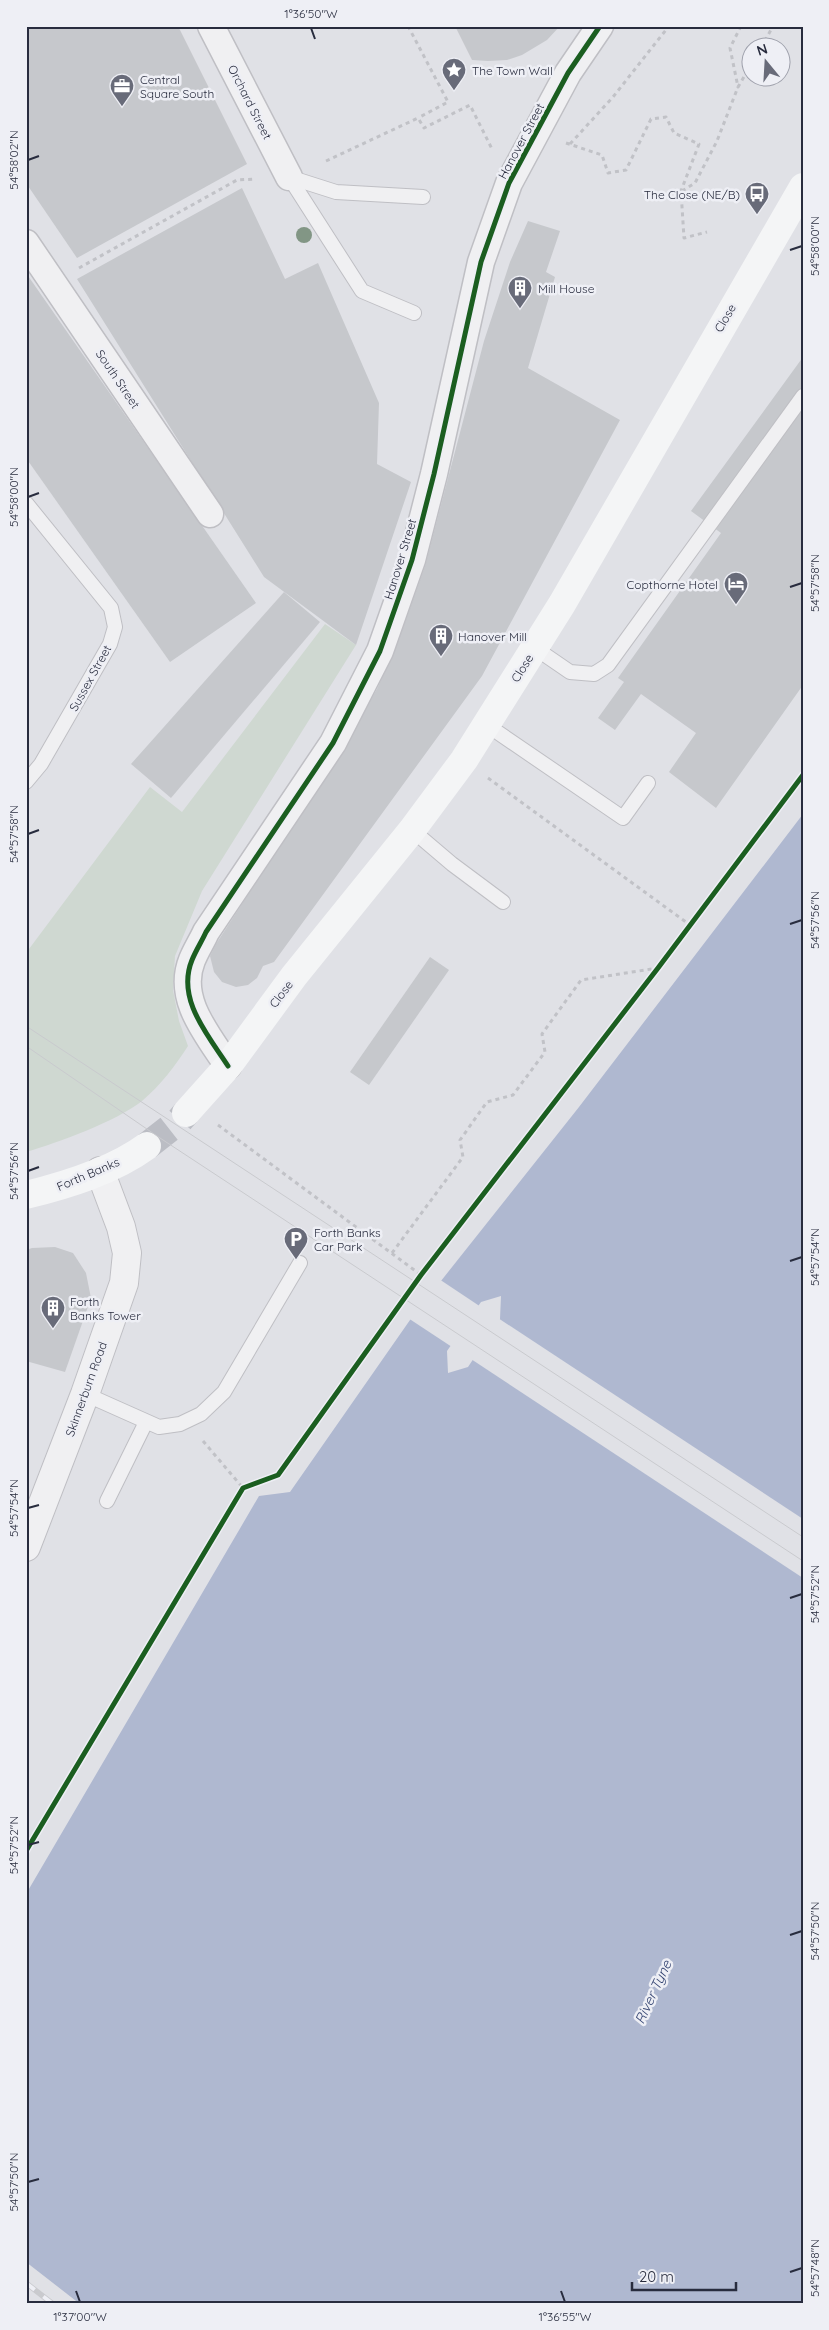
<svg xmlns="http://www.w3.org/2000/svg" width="829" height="2330" viewBox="0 0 829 2330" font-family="Quicksand,sans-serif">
  <rect width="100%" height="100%" fill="#e0e1e6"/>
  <path fill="#cfd8d1" d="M 325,624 L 356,645 L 202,891 L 175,956 L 173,990 L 179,1021 L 188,1046 C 175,1066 161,1085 142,1101 C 117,1121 57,1143 26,1152 L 26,953 L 150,787 L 182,812 Z"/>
  <path fill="#afb8d0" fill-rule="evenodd" d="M 803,814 L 803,2304 L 26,2304 L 26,1894 L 259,1496 L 290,1492 L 410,1320 L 579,1107 ZM 501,1296 L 500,1319 L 468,1367 L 448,1373 L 447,1351 L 481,1302 Z"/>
  <g fill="#e0e1e6">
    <polygon points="439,1279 481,1307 452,1347 408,1318"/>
    <polygon points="498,1318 803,1519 803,1578 471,1359"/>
    <polygon points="26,2262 80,2304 26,2304"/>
  </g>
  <g fill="#c6c8cc">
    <polygon points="26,26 178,26 247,164 77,258 26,183"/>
    <polygon points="455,26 560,26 547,40 522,55 507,60 488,61 472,60"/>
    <polygon points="242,188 285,279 318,263 379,403 377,464 411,482 356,645 264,577 77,279"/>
    <polygon points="528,221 560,231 546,272 555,277 528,368 620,420 482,676 274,962 263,966 257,978 248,985 236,987 222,982 214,972 210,956 216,944 330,768 377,689 399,639 425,566 484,341 510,262"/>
    <polygon points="26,273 256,603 170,662 26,458"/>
    <polygon points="803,357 803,685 716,808 669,772 696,733 641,694 615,730 598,718 624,682 618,678 721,533 691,511"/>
    <polygon points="284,592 320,622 171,798 131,764"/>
    <polygon points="430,957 449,970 369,1085 350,1072"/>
    <polygon points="55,1247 73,1253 86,1273 91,1298 65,1372 26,1361 26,1250 32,1248"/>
  </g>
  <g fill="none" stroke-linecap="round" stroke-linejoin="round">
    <polyline stroke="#bbbdc4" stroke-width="28" stroke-dasharray="28 14" stroke-linecap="butt" points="147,1146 179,1121 186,1113"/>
    <defs>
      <g id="service">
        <polyline points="289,177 362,291 414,313"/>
        <polyline points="289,177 336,192 423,197"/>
        <polyline points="26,503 111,608 115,627 110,644 41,764 26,782"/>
        <polyline points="535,648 570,672 594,674 608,665 803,396"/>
        <polyline points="487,725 623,818 648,783"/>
        <polyline points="412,830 452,864 503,902"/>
        <polyline points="85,1394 159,1427 180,1424 201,1414 224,1392 300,1263"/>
        <polyline points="107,1501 146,1422"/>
      </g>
      <g id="minor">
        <polyline points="211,26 289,177"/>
        <polyline points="26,243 210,514"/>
        <path d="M 228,1066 C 208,1035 176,999 192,960 C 196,950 202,941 206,932 L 333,743 L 380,651 L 412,560 L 434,474 L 481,262 L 509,183 L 568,73 L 600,26"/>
      </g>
      <polyline id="tertiary" points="26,1547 85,1394 124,1283 127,1253 121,1227 100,1171"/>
    </defs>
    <use href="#service" stroke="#bfbfc4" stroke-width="16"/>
    <use href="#minor" stroke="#bfbfc4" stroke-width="29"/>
    <use href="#tertiary" stroke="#bfbfc4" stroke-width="30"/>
    <g stroke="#c1c2c7" stroke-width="3" stroke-dasharray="4 4" stroke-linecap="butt">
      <polyline points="408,26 448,102 418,118"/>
      <polyline points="741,26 730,48 738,87 752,63"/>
      <polyline points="761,48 773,26"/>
      <polyline points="566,143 602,155 608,173 626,170 651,119 666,117 674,133 699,144 681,191 684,238 707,232"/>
      <polyline points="570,144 613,97 669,26"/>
      <polyline points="326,161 418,118 424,128 470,105 492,149"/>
      <polyline points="682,191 695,183 717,141 738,87"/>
      <polyline points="79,268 237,180 255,179"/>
      <polyline points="488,778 690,925"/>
      <polyline points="218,1125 421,1275"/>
      <polyline points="392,1253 463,1157 460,1140 487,1102 513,1095 545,1052 542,1034 581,980 658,968"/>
      <polyline points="203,1441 243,1488"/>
    </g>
    <use href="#service" stroke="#f0f0f2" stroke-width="14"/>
    <use href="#minor" stroke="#f0f0f2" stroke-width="26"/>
    <use href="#tertiary" stroke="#f0f0f2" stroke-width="28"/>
    <g stroke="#f4f5f6" stroke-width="28">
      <polyline points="186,1113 228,1066 294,976 412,830 464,760 562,604 803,187"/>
      <path d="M 26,1195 C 67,1185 113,1171 147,1146"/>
    </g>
    <g stroke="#c9cace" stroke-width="1">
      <polyline points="26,1026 803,1537"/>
      <polyline points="26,1046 160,1138 803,1561"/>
    </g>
    <defs>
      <g id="rail">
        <polyline points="26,2283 53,2304"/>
        <polyline points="26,2303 27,2304"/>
      </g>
    </defs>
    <use href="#rail" stroke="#c9cace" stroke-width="5.5"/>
    <use href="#rail" stroke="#eeeff5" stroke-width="4" stroke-dasharray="11" stroke-linecap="butt"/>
    <defs>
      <g id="cycleway">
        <path d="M 228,1066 C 208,1035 176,999 192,960 C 196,950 202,941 206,932 L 333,743 L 380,651 L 412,560 L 434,474 L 481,262 L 509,183 L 568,73 L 600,26"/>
        <polyline points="26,1851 243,1488 278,1475 421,1275 658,968 803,775"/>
      </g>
    </defs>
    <use href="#cycleway" stroke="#eeeff5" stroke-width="8"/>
    <use href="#cycleway" stroke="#1b5e20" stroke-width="5"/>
  </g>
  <circle fill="#829685" cx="304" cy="235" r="8"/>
  <path fill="none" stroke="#282c3e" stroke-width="2" d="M 311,28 L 315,39M 28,160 L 39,156M 790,250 L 802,246M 28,497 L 39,493M 790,587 L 802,583M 28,834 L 39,830M 790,924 L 802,920M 28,1171 L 39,1167M 790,1261 L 802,1257M 28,1508 L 39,1505M 790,1598 L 802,1594M 28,1845 L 39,1842M 790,1935 L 802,1931M 28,2182 L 39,2179M 790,2272 L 802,2268M 76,2291 L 80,2302M 561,2291 L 565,2302"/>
  <defs>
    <symbol id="sight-pin" viewBox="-11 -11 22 30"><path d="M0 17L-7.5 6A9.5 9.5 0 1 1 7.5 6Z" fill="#686b79" stroke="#eeeff5"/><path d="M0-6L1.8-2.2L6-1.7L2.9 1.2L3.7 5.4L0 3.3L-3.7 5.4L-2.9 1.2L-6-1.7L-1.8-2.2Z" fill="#fff"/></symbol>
    <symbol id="office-pin" viewBox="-11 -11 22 30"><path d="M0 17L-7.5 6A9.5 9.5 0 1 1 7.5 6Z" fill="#686b79" stroke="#eeeff5"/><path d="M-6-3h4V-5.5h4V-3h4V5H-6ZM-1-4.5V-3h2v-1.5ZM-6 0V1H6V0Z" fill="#fff"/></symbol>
    <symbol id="bus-pin" viewBox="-11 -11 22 30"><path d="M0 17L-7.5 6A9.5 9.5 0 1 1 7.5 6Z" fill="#686b79" stroke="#eeeff5"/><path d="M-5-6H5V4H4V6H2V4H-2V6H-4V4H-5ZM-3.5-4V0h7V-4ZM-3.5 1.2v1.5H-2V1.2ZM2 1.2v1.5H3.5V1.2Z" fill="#fff"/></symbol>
    <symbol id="building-pin" viewBox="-11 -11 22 30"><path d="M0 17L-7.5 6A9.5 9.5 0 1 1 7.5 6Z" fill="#686b79" stroke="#eeeff5"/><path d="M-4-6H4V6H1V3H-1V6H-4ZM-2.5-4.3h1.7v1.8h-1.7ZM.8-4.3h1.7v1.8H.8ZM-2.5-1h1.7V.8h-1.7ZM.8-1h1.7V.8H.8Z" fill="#fff"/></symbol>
    <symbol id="hotel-pin" viewBox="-11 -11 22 30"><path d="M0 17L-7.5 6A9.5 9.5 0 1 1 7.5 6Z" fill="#686b79" stroke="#eeeff5"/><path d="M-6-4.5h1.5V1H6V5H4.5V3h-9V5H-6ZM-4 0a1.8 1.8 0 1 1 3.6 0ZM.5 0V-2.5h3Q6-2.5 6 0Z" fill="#fff"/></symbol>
    <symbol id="parking-pin" viewBox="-11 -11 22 30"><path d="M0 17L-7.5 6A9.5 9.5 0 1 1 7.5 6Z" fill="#686b79" stroke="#eeeff5"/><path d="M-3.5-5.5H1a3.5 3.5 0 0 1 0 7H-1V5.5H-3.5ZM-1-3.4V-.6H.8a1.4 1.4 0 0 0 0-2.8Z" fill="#fff"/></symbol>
  </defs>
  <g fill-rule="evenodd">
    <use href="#sight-pin" x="440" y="56" width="28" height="38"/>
    <use href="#office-pin" x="108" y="72" width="28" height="38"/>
    <use href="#bus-pin" x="743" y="180" width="28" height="38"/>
    <use href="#building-pin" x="506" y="274" width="28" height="38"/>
    <use href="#hotel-pin" x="722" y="570" width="28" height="38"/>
    <use href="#building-pin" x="427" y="622" width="28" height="38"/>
    <use href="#parking-pin" x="282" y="1225" width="28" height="38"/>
    <use href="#building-pin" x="39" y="1294" width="28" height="38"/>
  </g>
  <g text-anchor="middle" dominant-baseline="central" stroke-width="5" stroke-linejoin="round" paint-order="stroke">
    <g font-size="12" fill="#282c3e" stroke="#eeeff5" text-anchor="start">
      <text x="472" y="70">The Town Wall</text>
      <text x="140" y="79">Central<tspan x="140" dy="14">Square South</tspan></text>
      <text x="740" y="194" text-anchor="end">The Close (NE/B)</text>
      <text x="538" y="288">Mill House</text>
      <text x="718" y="584" text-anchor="end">Copthorne Hotel</text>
      <text x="458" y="636">Hanover Mill</text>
      <text x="314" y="1232">Forth Banks<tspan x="314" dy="14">Car Park</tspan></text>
      <text x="70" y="1301">Forth<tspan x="70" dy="14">Banks Tower</tspan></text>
    </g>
    <g font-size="12" fill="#282c3e" stroke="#eeeff5">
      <text transform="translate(250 102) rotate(63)">Orchard Street</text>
      <text transform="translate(521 141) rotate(-62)">Hanover Street</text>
      <text transform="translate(725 318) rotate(-60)">Close</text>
      <text transform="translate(118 379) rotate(56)">South Street</text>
      <text transform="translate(400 559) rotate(-73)">Hanover Street</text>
      <text transform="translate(522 668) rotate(-58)">Close</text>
      <text transform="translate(90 678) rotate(-61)">Sussex Street</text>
      <text transform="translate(281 994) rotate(-53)">Close</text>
      <text transform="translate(88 1174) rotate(-23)">Forth Banks</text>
      <text transform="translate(86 1389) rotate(-70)">Skinnerburn Road</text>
    </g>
    <g font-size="14" font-style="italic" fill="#334371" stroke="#eeeff5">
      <text transform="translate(653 1992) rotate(-65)">River Tyne</text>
    </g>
  </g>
  <rect width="829" height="2330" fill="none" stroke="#eeeff5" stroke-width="55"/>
  <g transform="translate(766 62) rotate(342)"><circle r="24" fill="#eeeff5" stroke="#9fa1ac"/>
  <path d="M0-4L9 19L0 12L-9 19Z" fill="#686b79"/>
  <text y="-8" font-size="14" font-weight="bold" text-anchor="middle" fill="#282c3e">N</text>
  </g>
  <path d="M632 2282v8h104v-8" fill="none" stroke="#282c3e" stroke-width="2.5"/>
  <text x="639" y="2282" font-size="15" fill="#282c3e" stroke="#eeeff5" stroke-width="4" paint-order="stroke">20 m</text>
  <rect x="28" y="28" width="774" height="2274" fill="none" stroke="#282c3e" stroke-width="2"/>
  <g font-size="12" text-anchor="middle" fill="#282c3e">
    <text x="311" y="18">1°36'50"W</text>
    <text transform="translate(14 160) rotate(-90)" y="4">54°58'02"N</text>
    <text transform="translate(815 246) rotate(-90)" y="4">54°58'00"N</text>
    <text transform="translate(14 497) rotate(-90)" y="4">54°58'00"N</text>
    <text transform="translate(815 583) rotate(-90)" y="4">54°57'58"N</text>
    <text transform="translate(14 834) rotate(-90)" y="4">54°57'58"N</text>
    <text transform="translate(815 920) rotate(-90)" y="4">54°57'56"N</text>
    <text transform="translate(14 1171) rotate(-90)" y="4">54°57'56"N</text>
    <text transform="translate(815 1257) rotate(-90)" y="4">54°57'54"N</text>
    <text transform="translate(14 1508) rotate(-90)" y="4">54°57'54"N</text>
    <text transform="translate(815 1594) rotate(-90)" y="4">54°57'52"N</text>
    <text transform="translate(14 1845) rotate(-90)" y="4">54°57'52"N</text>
    <text transform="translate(815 1931) rotate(-90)" y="4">54°57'50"N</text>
    <text transform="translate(14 2182) rotate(-90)" y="4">54°57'50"N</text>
    <text transform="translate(815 2268) rotate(-90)" y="4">54°57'48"N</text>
    <text x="80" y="2321">1°37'00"W</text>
    <text x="565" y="2321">1°36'55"W</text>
  </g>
</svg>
